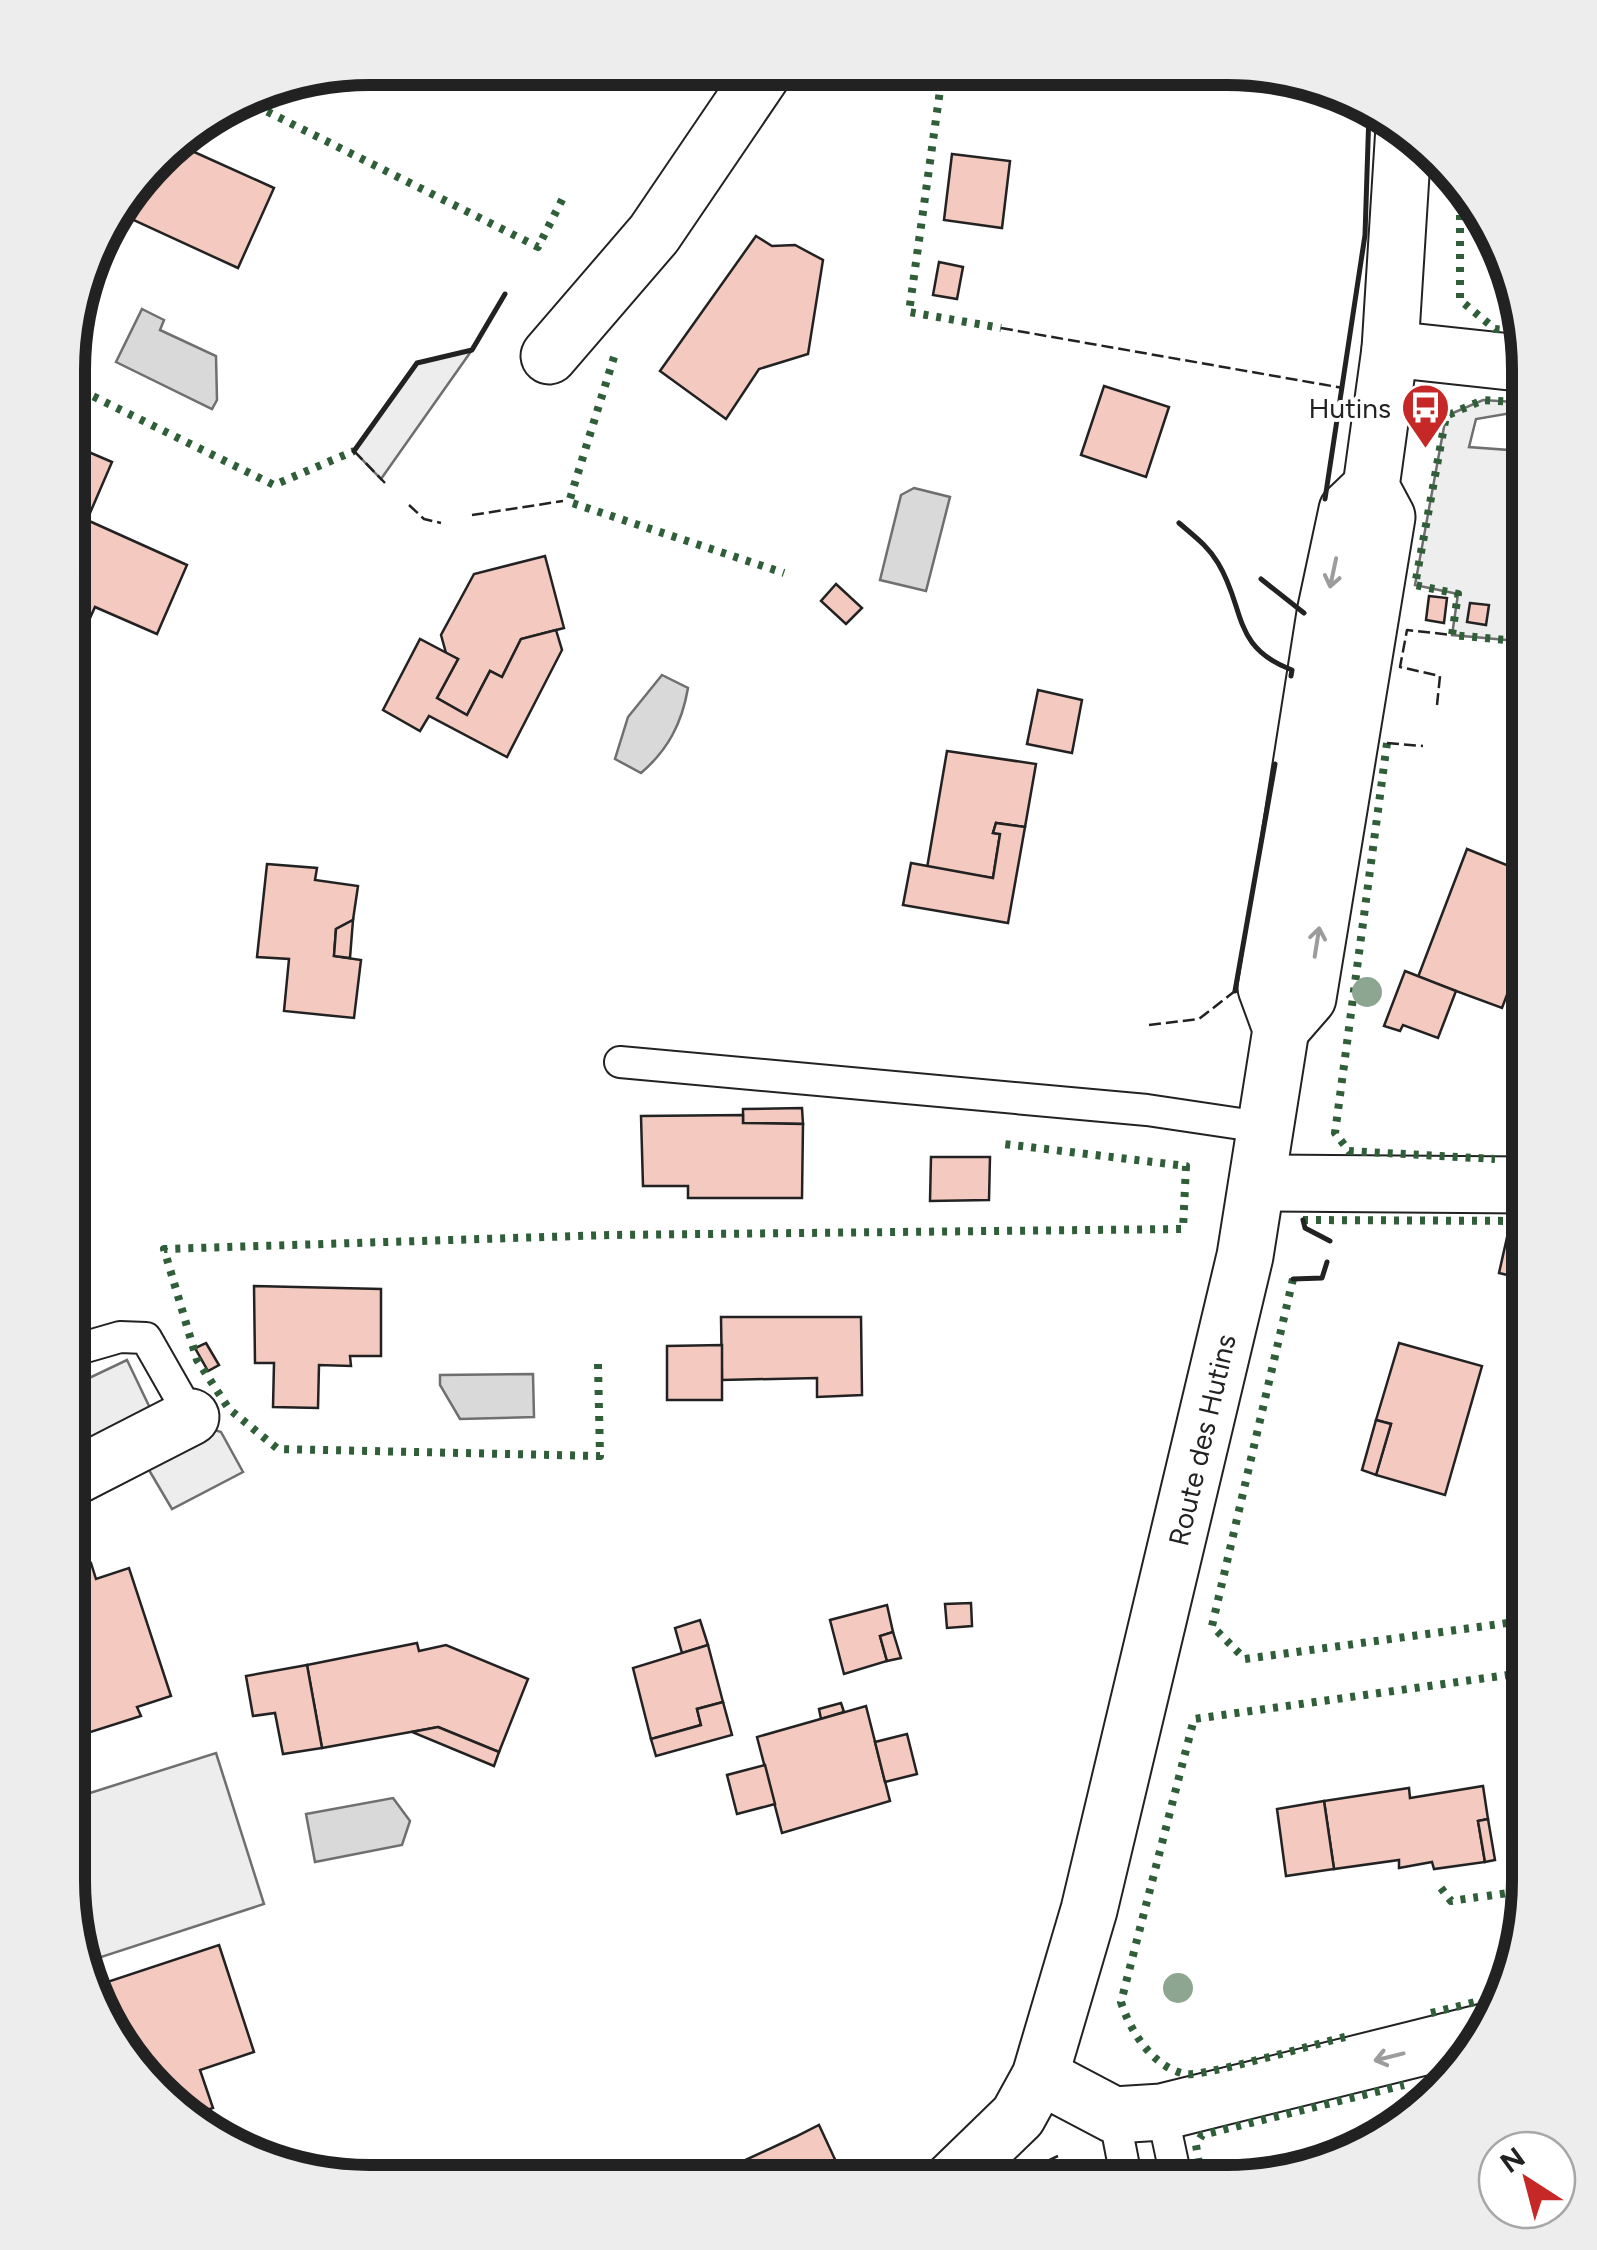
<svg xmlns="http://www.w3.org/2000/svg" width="1597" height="2250" viewBox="0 0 1597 2250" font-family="Figtree,sans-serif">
  <rect width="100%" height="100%" fill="#fff"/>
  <polygon fill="#eee" stroke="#6f6f6f" stroke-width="2.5" points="1483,400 1529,403 1529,410 1476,419 1469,447 1522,451 1511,570 1529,572 1529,642 1452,635 1458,594 1415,585 1446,416"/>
  <g fill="#ededed" stroke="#6f6f6f" stroke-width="2.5">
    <polygon points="472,350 381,479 354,451 417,363"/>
    <polygon points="127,1360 150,1408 221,1432 243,1472 172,1509 149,1470 68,1512 68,1388"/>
    <polygon points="216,1753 264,1904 86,1962 68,1880 68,1800"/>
  </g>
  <g fill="#d9d9d9" stroke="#6f6f6f" stroke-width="2.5">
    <polygon points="142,309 164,320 160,330 216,356 217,400 212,409 116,362"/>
    <polygon points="914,488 950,497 926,591 880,580 901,495"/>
    <path d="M 662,675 L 688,688 C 682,723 668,750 641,773 L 615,759 L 628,717 Z"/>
    <polygon points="533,1374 534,1417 460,1419 440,1385 440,1375"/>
    <polygon points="393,1798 410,1821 402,1845 315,1862 306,1814"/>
  </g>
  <g fill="#f3c9c0" stroke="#222" stroke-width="2.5">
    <polygon points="172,142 274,188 238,268 129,218 153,164"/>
    <polygon points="952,154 1010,161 1002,228 944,220"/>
    <polygon points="756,236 772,246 795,245 823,260 808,354 759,369 726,419 660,371"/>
    <polygon points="939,262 963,267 957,299 933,295"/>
    <polygon points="1104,386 1169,407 1146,477 1081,455"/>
    <polygon points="70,444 112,462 87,520 187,565 157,634 95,607 81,638 70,633"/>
    <polygon points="1522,451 1529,452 1529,572 1511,571 1515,528 1522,529 1525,505 1517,505"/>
    <polygon points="545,556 564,628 521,639 502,677 490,671 467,715 437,698 458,659 446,653 441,635 474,574"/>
    <polygon points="836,584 862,608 846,624 821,601"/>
    <polygon points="1429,596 1447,598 1444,623 1426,620"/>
    <polygon points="1470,603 1489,605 1486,625 1467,622"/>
    <polygon points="556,630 562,650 507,757 429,716 420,731 383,710 420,639 458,659 437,698 467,715 490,671 502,677 521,639"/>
    <polygon points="1038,690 1082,700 1072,753 1027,744"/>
    <polygon points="947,751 1036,764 1025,827 996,823 993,833 1000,834 993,878 927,868"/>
    <polygon points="996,823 1025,827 1008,923 903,905 911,863 993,878 1000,834 993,833"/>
    <polygon points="1467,849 1529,874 1529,937 1502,1008 1418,977"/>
    <polygon points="267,864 317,868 315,880 358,886 353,920 336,929 334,956 361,960 354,1018 284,1011 289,959 257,957"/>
    <polygon points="353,920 350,958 334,956 336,929"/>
    <polygon points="1405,971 1456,991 1438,1038 1403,1025 1400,1031 1384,1026"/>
    <polygon points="802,1108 803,1124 743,1123 743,1109"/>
    <polygon points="743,1115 743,1123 803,1124 802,1198 688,1198 688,1186 643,1186 641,1116"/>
    <polygon points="931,1157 990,1157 989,1200 930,1201"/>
    <polygon points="1508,1233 1529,1237 1529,1280 1499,1273"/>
    <polygon points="254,1286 381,1289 381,1356 350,1356 351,1366 319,1365 318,1408 273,1407 274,1363 255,1363"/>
    <polygon points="721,1317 861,1317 862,1395 817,1397 817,1378 722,1380"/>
    <polygon points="206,1343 219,1365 208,1371 195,1348"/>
    <polygon points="1399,1343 1482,1366 1445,1495 1376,1475 1391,1424 1376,1420"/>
    <polygon points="722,1345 722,1400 667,1400 667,1346"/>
    <polygon points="1376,1420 1391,1424 1376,1475 1362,1470"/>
    <polygon points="91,1563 96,1579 129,1568 171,1696 137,1707 141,1716 78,1736 75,1726 68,1729 68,1571"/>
    <polygon points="971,1603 972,1626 947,1628 945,1604"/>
    <polygon points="887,1605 893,1632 880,1636 887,1661 844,1674 830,1620"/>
    <polygon points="700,1620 708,1645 682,1653 675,1628"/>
    <polygon points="893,1632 901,1658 887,1661 880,1636"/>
    <polygon points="417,1643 419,1651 446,1645 528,1679 499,1752 438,1727 322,1748 307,1665"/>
    <polygon points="708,1645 723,1702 697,1709 701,1725 651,1739 633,1668"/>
    <polygon points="307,1665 322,1748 283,1754 275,1713 253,1716 246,1676"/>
    <polygon points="723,1702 732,1735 656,1756 651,1739 701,1725 697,1709"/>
    <polygon points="841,1703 844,1712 821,1719 819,1709"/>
    <polygon points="866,1706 890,1801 782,1833 757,1737"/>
    <polygon points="438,1727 499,1752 494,1766 412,1732"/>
    <polygon points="907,1734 917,1774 885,1782 875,1742"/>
    <polygon points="765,1765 775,1804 737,1814 727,1775"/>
    <polygon points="1483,1786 1488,1819 1478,1821 1485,1862 1434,1869 1432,1862 1399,1868 1399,1860 1334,1869 1324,1801 1409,1788 1410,1798"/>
    <polygon points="1324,1801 1334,1869 1286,1876 1277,1809"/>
    <polygon points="1488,1819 1495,1860 1485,1862 1478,1821"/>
    <polygon points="219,1945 254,2052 200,2070 213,2108 189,2116 98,2013 92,1987"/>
    <polygon points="819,2125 845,2181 700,2181 795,2137"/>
  </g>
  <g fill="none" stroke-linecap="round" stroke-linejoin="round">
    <defs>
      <g id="service">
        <polyline points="620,1062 1147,1110 1268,1128"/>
        <polyline points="68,1352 120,1337 146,1338 191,1417"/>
        <polyline points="1162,2112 1177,2182"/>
        <polyline points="1114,2115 1127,2182"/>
      </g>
      <g id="minor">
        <polyline points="1390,349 1528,364"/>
        <polyline points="549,356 654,234 766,69"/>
        <polyline points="1257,1183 1529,1185"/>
        <polyline points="68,1480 191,1417"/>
        <polyline points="1040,2076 1114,2115 1162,2112 1484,2032"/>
      </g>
      <g id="tertiary">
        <polyline points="1281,1029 1308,998 1387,517 1371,487 1390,349 1404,127"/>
        <polyline points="950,2182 1018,2116 1040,2076 1089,1910 1245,1256 1281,1029 1266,988 1325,613 1347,510 1371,487"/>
      </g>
    </defs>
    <use href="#service" stroke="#222" stroke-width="34"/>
    <use href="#minor" stroke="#222" stroke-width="59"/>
    <use href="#tertiary" stroke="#222" stroke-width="59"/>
    <use href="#service" stroke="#fff" stroke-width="30"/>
    <use href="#minor" stroke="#fff" stroke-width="55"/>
    <use href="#tertiary" stroke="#fff" stroke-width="55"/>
    <g stroke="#2f5e38" stroke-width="8" stroke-dasharray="5 8" stroke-linecap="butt">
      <polyline points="943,69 909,312 1001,328"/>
      <polyline points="244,100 538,247 565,194"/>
      <polyline points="1460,189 1460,300 1495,329 1520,331"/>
      <polyline points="614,357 569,502 784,573"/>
      <polyline points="70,385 274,485 354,451"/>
      <polyline points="1529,642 1452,635 1458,594 1415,585 1446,416 1483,400 1529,403"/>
      <polyline points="1387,743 1335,1133 1349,1151 1495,1159"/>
      <polyline points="1303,1220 1529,1221"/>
      <polyline points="1293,1279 1212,1626 1245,1659 1529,1620"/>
      <polyline points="598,1364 600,1456 278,1449 229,1409 197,1360 164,1249 609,1235 1183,1229 1186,1166 1004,1144"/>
      <polyline points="1441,1888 1451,1901 1478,1897"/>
      <polyline points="1487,1896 1529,1890"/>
      <polyline points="1431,2013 1496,1997"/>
      <path d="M 1345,2037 C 1319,2043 1203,2077 1186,2074 C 1153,2068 1130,2031 1121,2002 L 1194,1719 L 1529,1672"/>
      <polyline points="1443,2079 1444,2078"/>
      <polyline points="1199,2163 1196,2145 1202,2135 1404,2085"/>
    </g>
    <g stroke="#222" stroke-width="2.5" stroke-dasharray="12 5" stroke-linecap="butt">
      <polyline points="1001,328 1343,388"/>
      <polyline points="354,451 385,483"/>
      <polyline points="409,505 424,519 441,523"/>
      <polyline points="472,515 563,501"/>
      <polyline points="1437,705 1440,676 1400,667 1407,630 1452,635"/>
      <polyline points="1387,743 1423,746"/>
      <polyline points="1149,1025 1199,1019 1235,991"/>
      <polyline points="1003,2182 1058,2156"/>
    </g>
    <g stroke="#222" stroke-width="5">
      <polyline points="354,451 417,363 472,350 505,294"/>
      <polyline points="1325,499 1365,235 1369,112"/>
      <path d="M 1179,523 C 1194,536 1208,546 1218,563 C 1246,609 1231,647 1292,670 L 1291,676"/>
      <polyline points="1261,579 1304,613"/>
      <polyline points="1235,991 1275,764"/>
      <polyline points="1303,1220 1305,1228 1330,1241"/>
      <polyline points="1293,1279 1322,1278 1327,1262"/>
    </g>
  </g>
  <g fill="#8da692">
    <circle cx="1367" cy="992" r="15"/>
    <circle cx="1178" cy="1988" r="15"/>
  </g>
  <defs><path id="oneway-shaft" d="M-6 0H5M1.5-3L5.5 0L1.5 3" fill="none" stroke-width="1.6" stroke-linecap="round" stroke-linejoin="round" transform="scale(2.5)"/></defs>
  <g stroke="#9c9c9c">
    <use href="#oneway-shaft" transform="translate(1333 573) rotate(102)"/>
    <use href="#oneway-shaft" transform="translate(1317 942) rotate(-81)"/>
    <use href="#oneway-shaft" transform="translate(1389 2057) rotate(166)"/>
  </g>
  <defs>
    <symbol id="bus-pin" viewBox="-11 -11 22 30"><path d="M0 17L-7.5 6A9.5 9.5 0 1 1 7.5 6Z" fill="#c62828" stroke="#fff"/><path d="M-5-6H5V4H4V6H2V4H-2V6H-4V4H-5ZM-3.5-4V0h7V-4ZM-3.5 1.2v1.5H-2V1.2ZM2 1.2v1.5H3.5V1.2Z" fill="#fff"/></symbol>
  </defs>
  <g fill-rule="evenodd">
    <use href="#bus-pin" x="1398" y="380" width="55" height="75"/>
  </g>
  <g text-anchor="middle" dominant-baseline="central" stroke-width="8" stroke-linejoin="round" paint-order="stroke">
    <g font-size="28" fill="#222" stroke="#fff" text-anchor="end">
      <text x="1391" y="408">Hutins</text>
    </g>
    <g font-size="28" fill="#222" stroke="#fff">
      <text transform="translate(1202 1440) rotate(-77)">Route des Hutins</text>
    </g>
  </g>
  <path d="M0 0H1597V2250H0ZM370 85H1227A285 285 0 0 1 1512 370V1880A285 285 0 0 1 1227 2165H370A285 285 0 0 1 85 1880V370A285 285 0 0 1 370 85Z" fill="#ededed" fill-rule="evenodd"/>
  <path fill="none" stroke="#222" stroke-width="12" d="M370 85H1227A285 285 0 0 1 1512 370V1880A285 285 0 0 1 1227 2165H370A285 285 0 0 1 85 1880V370A285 285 0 0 1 370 85Z"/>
  <g transform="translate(1527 2180) rotate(324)"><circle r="48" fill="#ffffff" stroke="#a7a7a7" stroke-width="2.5"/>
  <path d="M0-8L18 38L0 25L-18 38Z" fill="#c62828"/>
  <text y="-15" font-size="28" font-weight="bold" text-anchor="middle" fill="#222222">N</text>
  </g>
</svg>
